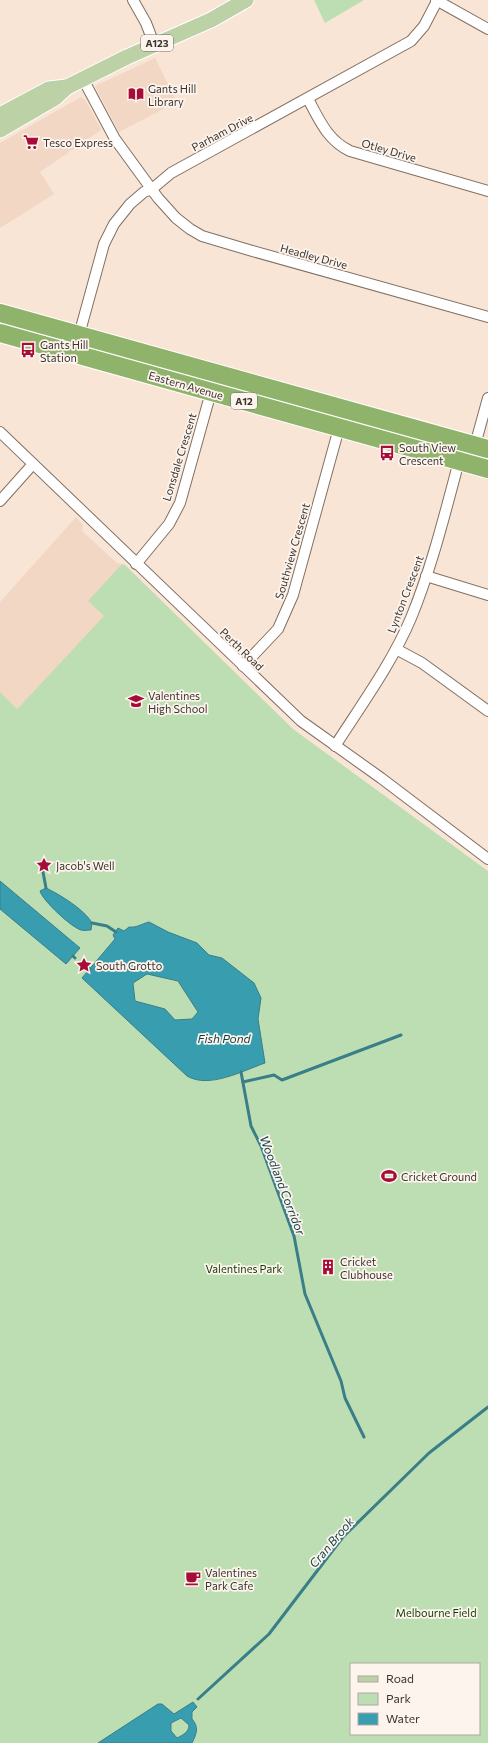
<svg xmlns="http://www.w3.org/2000/svg" width="488" height="1743" viewBox="0 0 488 1743" font-family="Commissioner,sans-serif">
  <rect width="100%" height="100%" fill="#f9e5d6"/>
  <g fill="#f1d7c4">
    <polygon points="155,58 177,102 119,132 95,86"/>
    <polygon points="81,97 86,101 101,130 40,172 54,194 0,228 0,143"/>
    <polygon points="76,517 83,525 82,531 117,563 125,565 293,729 17,709 0,692 0,602"/>
  </g>
  <g fill="#bddeb3" fill-rule="evenodd">
    <polygon points="314,0 364,0 325,23"/>
    <path d="M 122,564 L 125,565 L 293,729 L 488,871 L 488,1743 L 0,1743 L 0,692 L 17,709 L 22,704 L 104,616 L 88,601 ZM 351,1664 L 479,1664 L 479,1734 L 351,1734 Z"/>
  </g>
  <g fill="#389eaf" stroke="#397e88" fill-rule="evenodd">
    <polygon points="0,881 80,948 66,964 0,909"/>
    <path d="M 46,888 C 59,894 85,910 92,923 L 91,930 C 88,930 84,931 81,930 C 71,927 43,901 40,891 Z"/>
    <path d="M 149,922 L 168,932 L 197,943 L 209,955 L 222,958 L 254,983 L 261,998 L 258,1019 L 265,1063 C 242,1071 209,1089 187,1076 L 82,978 L 115,939 L 113,935 L 118,928 L 124,931 L 129,927 C 137,928 141,924 149,922 ZM 147,974 L 178,981 L 198,1012 L 192,1019 L 175,1020 L 165,1009 L 135,1001 L 133,983 Z"/>
    <path d="M 193,1702 L 197,1707 L 192,1712 L 192,1719 C 199,1727 197,1733 192,1743 L 98,1743 L 158,1704 L 162,1704 L 174,1714 ZM 181,1718 L 189,1725 C 189,1732 183,1735 177,1738 L 171,1731 L 171,1723 Z"/>
  </g>
  <g fill="none" stroke-linecap="round" stroke-linejoin="round">
    <g stroke="#397e88" stroke-width="3">
      <polyline points="44,867 44,865"/>
      <polyline points="43,872 46,888"/>
      <polyline points="92,923 107,926 116,932"/>
      <polyline points="73,956 75,958"/>
      <polyline points="86,966 90,969"/>
      <polyline points="241,1072 251,1126 261,1146 294,1236 305,1294 341,1381 345,1398 364,1437"/>
      <polyline points="243,1082 274,1075 282,1080 401,1035"/>
      <polyline points="198,1699 269,1634 343,1537 429,1453 488,1407"/>
    </g>
    <defs>
      <g id="street">
        <polyline points="133,0 146,23 154,44"/>
        <polyline points="436,0 488,29"/>
        <polyline points="83,79 115,139 158,198 176,218 190,229 202,236 249,250 488,317"/>
        <path d="M 308,99 C 319,119 327,140 350,151 L 488,191"/>
        <polyline points="79,335 104,244 114,224 130,204 144,192 152,189 171,173 411,41 424,26 437,1"/>
        <polyline points="0,432 301,721 381,778 488,859"/>
        <polyline points="475,445 488,398"/>
        <polyline points="0,501 33,464"/>
        <polyline points="136,564 169,524 180,503 211,392"/>
        <polyline points="426,576 488,595"/>
        <polyline points="396,649 422,663 488,711"/>
        <polyline points="243,666 278,629 293,595 339,428"/>
        <path d="M 335,746 C 362,704 392,663 411,618 C 432,567 445,513 459,461"/>
      </g>
      <g id="primary">
        <polyline points="0,115 49,89 67,87"/>
        <polyline points="0,130 55,98 67,87 127,57 211,20 246,0"/>
      </g>
      <g id="highway">
        <polyline points="0,313 488,449"/>
        <polyline points="0,333 488,469"/>
      </g>
    </defs>
    <use href="#street" stroke="#817063" stroke-width="12"/>
    <use href="#primary" stroke="#fff" stroke-width="17"/>
    <use href="#highway" stroke="#fff" stroke-width="20"/>
    <use href="#street" stroke="#fff" stroke-width="10"/>
    <use href="#primary" stroke="#bcd1a6" stroke-width="15"/>
    <use href="#highway" stroke="#8fb36a" stroke-width="18"/>
  </g>
  <defs>
    <symbol id="library-bare" viewBox="-9 -9 18 18"><path d="M-6-4Q-3-5.5-.7-3.5V5Q-3 3-6 4ZM6-4Q3-5.5 .7-3.5V5Q3 3 6 4Z" fill="#a60c37" stroke="#fdf4ee" stroke-width="2.5" paint-order="stroke"/></symbol>
    <symbol id="supermarket-bare" viewBox="-9 -9 18 18"><path d="M-6-5.5h2.5l.6 2H6L4.5 2H-2.5L-4.4-4H-6ZM-1.5 3.2a1.3 1.3 0 1 0 .1 0ZM3 3.2a1.3 1.3 0 1 0 .1 0Z" fill="#a60c37" stroke="#fdf4ee" stroke-width="2.5" paint-order="stroke"/></symbol>
    <symbol id="bus-bare" viewBox="-9 -9 18 18"><path d="M-5-6H5V4H4V6H2V4H-2V6H-4V4H-5ZM-3.5-4V0h7V-4ZM-3.5 1.2v1.5H-2V1.2ZM2 1.2v1.5H3.5V1.2Z" fill="#a60c37" stroke="#fdf4ee" stroke-width="2.5" paint-order="stroke"/></symbol>
    <symbol id="school-bare" viewBox="-9 -9 18 18"><path d="M0-5L7-2L0 1L-7-2ZM-4 1L0 2.5L4 1V4Q0 6-4 4Z" fill="#a60c37" stroke="#fdf4ee" stroke-width="2.5" paint-order="stroke"/></symbol>
    <symbol id="sight-bare" viewBox="-9 -9 18 18"><path d="M0-6L1.8-2.2L6-1.7L2.9 1.2L3.7 5.4L0 3.3L-3.7 5.4L-2.9 1.2L-6-1.7L-1.8-2.2Z" fill="#a60c37" stroke="#fdf4ee" stroke-width="2.5" paint-order="stroke"/></symbol>
    <symbol id="stadium-bare" viewBox="-9 -9 18 18"><path d="M0-5a6.5 5 0 1 0 0 10a6.5 5 0 1 0 0-10ZM-3.5-1.8h7v3.6h-7Z" fill="#a60c37" stroke="#fdf4ee" stroke-width="2.5" paint-order="stroke"/></symbol>
    <symbol id="building-bare" viewBox="-9 -9 18 18"><path d="M-4-6H4V6H1V3H-1V6H-4ZM-2.5-4.3h1.7v1.8h-1.7ZM.8-4.3h1.7v1.8H.8ZM-2.5-1h1.7V.8h-1.7ZM.8-1h1.7V.8H.8Z" fill="#a60c37" stroke="#fdf4ee" stroke-width="2.5" paint-order="stroke"/></symbol>
    <symbol id="cafe-bare" viewBox="-9 -9 18 18"><path d="M-5.5-4.5H6V0H3Q3 3.5 0 3.5H-2.5Q-5.5 3.5-5.5 0ZM3-3.2v2h1.7v-2ZM-6 4.5H4V6H-6Z" fill="#a60c37" stroke="#fdf4ee" stroke-width="2.5" paint-order="stroke"/></symbol>
  </defs>
  <g fill-rule="evenodd">
    <use href="#library-bare" x="125" y="83" width="22" height="22"/>
    <use href="#supermarket-bare" x="20" y="131" width="22" height="22"/>
    <use href="#bus-bare" x="17" y="339" width="22" height="22"/>
    <use href="#bus-bare" x="376" y="442" width="22" height="22"/>
    <use href="#school-bare" x="125" y="690" width="22" height="22"/>
    <use href="#sight-bare" x="33" y="854" width="22" height="22"/>
    <use href="#sight-bare" x="73" y="954" width="22" height="22"/>
    <use href="#stadium-bare" x="378" y="1165" width="22" height="22"/>
    <use href="#building-bare" x="317" y="1256" width="22" height="22"/>
    <use href="#cafe-bare" x="182" y="1567" width="22" height="22"/>
  </g>
  <g text-anchor="middle" dominant-baseline="central" stroke-width="3.5" stroke-linejoin="round" paint-order="stroke">
    <g fill="#fdf4ee" stroke="#756e68" stroke-width="1">
      <rect x="141" y="35" width="32" height="16" rx="3"/>
      <rect x="231" y="393" width="26" height="16" rx="3"/>
    </g>
    <g font-size="10" font-weight="bold" fill="#3b342e">
      <text x="157" y="43">A123</text>
      <text x="244" y="401">A12</text>
    </g>
    <g font-size="11" fill="#3b342e" stroke="#fdf4ee" text-anchor="start">
      <text x="148" y="88">Gants Hill<tspan x="148" dy="13">Library</tspan></text>
      <text x="43" y="142">Tesco Express</text>
      <text x="40" y="344">Gants Hill<tspan x="40" dy="13">Station</tspan></text>
      <text x="399" y="447">South View<tspan x="399" dy="13">Crescent</tspan></text>
      <text x="148" y="695">Valentines<tspan x="148" dy="13">High School</tspan></text>
      <text x="56" y="865">Jacob's Well</text>
      <text x="96" y="965">South Grotto</text>
      <text x="401" y="1176">Cricket Ground</text>
      <text x="340" y="1261">Cricket<tspan x="340" dy="13">Clubhouse</tspan></text>
      <text x="205" y="1572">Valentines<tspan x="205" dy="13">Park Cafe</tspan></text>
    </g>
    <g font-size="11" fill="#3b342e" stroke="#fdf4ee">
      <text transform="translate(222 132) rotate(-28)">Parham Drive</text>
      <text transform="translate(389 150) rotate(16)">Otley Drive</text>
      <text transform="translate(314 256) rotate(15)">Headley Drive</text>
      <text transform="translate(186 385) rotate(16)">Eastern Avenue</text>
      <text transform="translate(179 457) rotate(-73)">Lonsdale Crescent</text>
      <text transform="translate(292 551) rotate(-74)">Southview Crescent</text>
      <text transform="translate(405 594) rotate(-69)">Lynton Crescent</text>
      <text transform="translate(242 649) rotate(44)">Perth Road</text>
    </g>
    <g font-size="11" fill="#103b00" stroke="#fdf4ee">
      <text x="244" y="1268">Valentines Park</text>
      <text x="436" y="1612">Melbourne Field</text>
    </g>
    <g font-size="12" font-style="italic" fill="#0e3c44" stroke="#fdf4ee">
      <text x="224" y="1038">Fish Pond</text>
      <text transform="translate(283 1185) rotate(69)">Woodland Corridor</text>
      <text transform="translate(331 1542) rotate(-50)">Cran Brook</text>
    </g>
  </g>
  <rect x="350" y="1663" width="130" height="72" fill="#fdf4ee" stroke="#afa7a1"/>
  <rect x="358" y="1676" width="20" height="6" fill="#bcd1a6" stroke="#afa7a1"/>
  <text x="386" y="1683" font-size="12" fill="#3b342e">Road</text>
  <rect x="358" y="1693" width="20" height="12" fill="#bddeb3" stroke="#afa7a1"/>
  <text x="386" y="1703" font-size="12" fill="#3b342e">Park</text>
  <rect x="358" y="1713" width="20" height="12" fill="#389eaf" stroke="#afa7a1"/>
  <text x="386" y="1723" font-size="12" fill="#3b342e">Water</text>
</svg>
